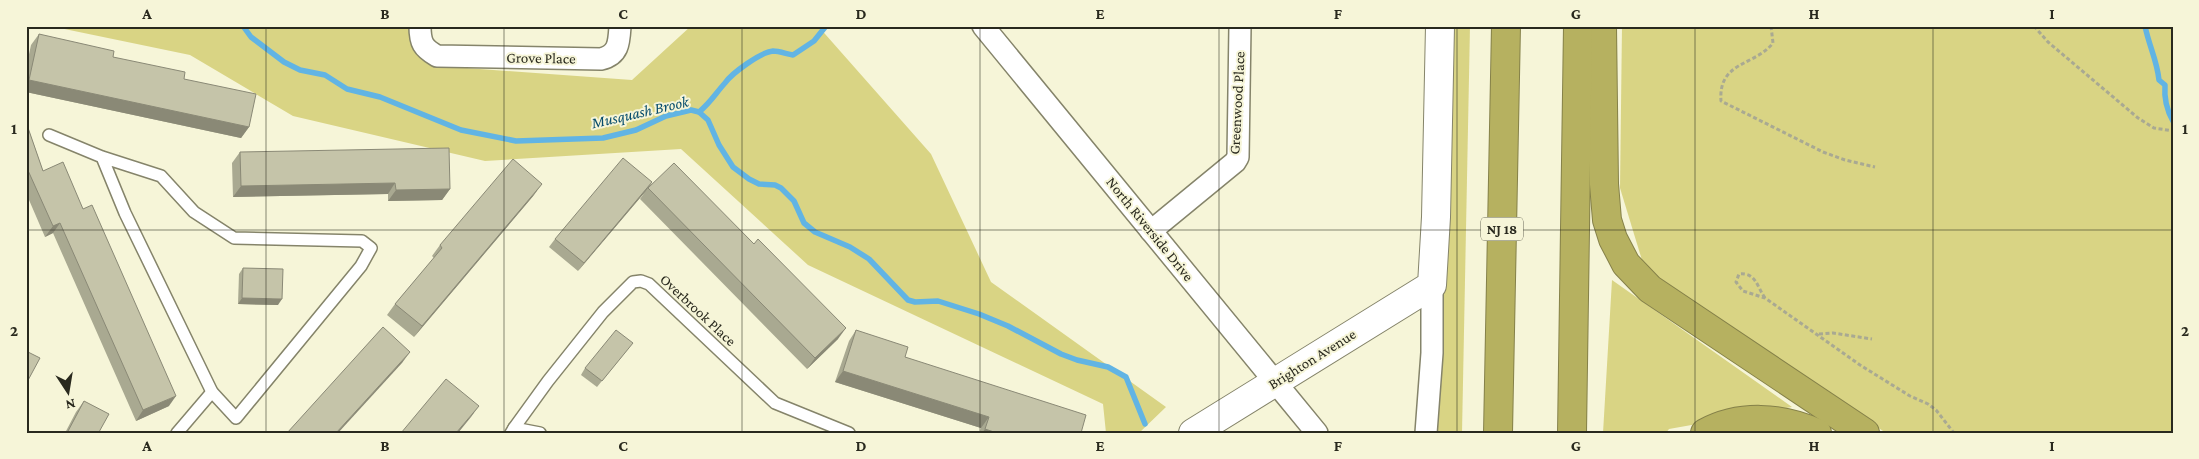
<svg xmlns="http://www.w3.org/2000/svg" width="2199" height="459" viewBox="0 0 2199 459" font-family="'Crimson Pro',serif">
  <rect width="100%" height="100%" fill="#f6f5d8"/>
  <g fill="#d9d484">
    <polygon points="26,26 424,26 439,66 632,80 691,26 818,26 931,154 991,282 1166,407 1139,433 1106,433 1103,404 808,265 681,149 485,161 293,116 190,55 50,26 26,29"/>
    <polygon points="1430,26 1470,26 1462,433 1426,433"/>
    <polygon points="1622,26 2173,26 2173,433 1886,433 1645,270 1620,188"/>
    <polygon points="1612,280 1792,407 1669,429 1666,433 1603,433"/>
  </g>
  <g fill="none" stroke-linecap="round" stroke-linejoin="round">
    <g stroke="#61b4e4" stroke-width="5.5">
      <polyline points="243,26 251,37 284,62 300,70 325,75 347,89 380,97 461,130 516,141 603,138 636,130 666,116 691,110 699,112 708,120 719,145 733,167 749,179 759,184 775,185 781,188 794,201 804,223 815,232 850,247 869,259 908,300 915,302 938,301 979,314 1008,326 1061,354 1077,360 1108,367 1126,377 1145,424"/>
      <path d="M 2145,26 C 2149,46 2157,60 2159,80 L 2165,85 C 2164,98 2166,109 2173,121"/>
      <path d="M 699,112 C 711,102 715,94 725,83 C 732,73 761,52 773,51 C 779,51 787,54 793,55 L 814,41 L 826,26"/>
    </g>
    <defs>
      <g id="lane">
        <polyline points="49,135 102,157 161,176 194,212 234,238 362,241 371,248 361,266 236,418 212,392 125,213 102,157"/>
        <polyline points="514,428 548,381 603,312 633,282 641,281 649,284 775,403 849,433"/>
        <polyline points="177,433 212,392"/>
        <polyline points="511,433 514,428 540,433"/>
      </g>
      <g id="street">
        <path d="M 420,26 C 420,43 423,48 437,56 L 601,59 C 619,55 619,42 620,26"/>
        <polyline points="983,26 1317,433"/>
        <polyline points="1151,231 1235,162 1238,157 1240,26"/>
        <polyline points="1426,433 1432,353 1432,285"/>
      </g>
      <polyline id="secondary" points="1193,433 1432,285 1436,217 1440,26"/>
      <g id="highway">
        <polyline points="1602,26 1604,184 1607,220 1613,239 1626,264 1650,289 1865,433"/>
        <polyline points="1498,433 1506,26"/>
        <polyline points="1572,433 1578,26"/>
        <path d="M 1705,433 C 1740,414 1781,417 1817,433"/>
      </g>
    </defs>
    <use href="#lane" stroke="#85846a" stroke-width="14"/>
    <use href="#street" stroke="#85846a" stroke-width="24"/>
    <use href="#secondary" stroke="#85846a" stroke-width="30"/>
    <use href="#highway" stroke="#858149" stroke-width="30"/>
    <g stroke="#a9a992" stroke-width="3" stroke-dasharray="4 2.5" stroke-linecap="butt">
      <path d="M 1771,26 L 1773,43 C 1755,66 1718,61 1721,101 L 1823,152 L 1845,160 L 1875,167"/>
      <polyline points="2034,26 2048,42 2138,118 2154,128 2173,131"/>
      <path d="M 1765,298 C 1757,287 1756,272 1739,274 L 1736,282 L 1743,291 L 1765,298 L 1860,365 L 1910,396 L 1928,404 L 1936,410 L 1954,433"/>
      <polyline points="1819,334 1833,333 1872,339"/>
    </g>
    <use href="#lane" stroke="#fff" stroke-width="11"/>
    <use href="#street" stroke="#fff" stroke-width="21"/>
    <use href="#secondary" stroke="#fff" stroke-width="28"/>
    <use href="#highway" stroke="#b6b160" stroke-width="28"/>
  </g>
  <g fill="#a9a991">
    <polygon points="39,34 184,79 249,127 241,138 26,92 26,68 31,45"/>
    <polygon points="26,122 43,171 169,406 136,421 53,233 45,237 26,193"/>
    <polygon points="240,152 450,189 442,200 388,201 388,194 233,197 232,163"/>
    <polygon points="652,182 649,187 838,339 807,369 640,199 645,192 578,271 549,247 555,239"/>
    <polygon points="534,195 414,337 387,315 395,304 434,258 432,256 440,245"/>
    <polygon points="243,268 278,305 238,304 239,274"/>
    <polygon points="856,330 905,357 1081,433 980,433 981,428 835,382 849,341"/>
    <polygon points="628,349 597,387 581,375 585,368"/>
    <polygon points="84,401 99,432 101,433 65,433 76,412"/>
  </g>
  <g fill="#8a8976">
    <polygon points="29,80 249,127 241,138 26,92 26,84"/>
    <polygon points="652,182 645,192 578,271 584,263"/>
    <polygon points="395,183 388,194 233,197 241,186"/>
    <polygon points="542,184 534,195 414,337 422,326"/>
    <polygon points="450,189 442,200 388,201 396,190"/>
    <polygon points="60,223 53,233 45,237 53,226"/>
    <polygon points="242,298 282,299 278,305 238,304"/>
    <polygon points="846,328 838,339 807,369 815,358"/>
    <polygon points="410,352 402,363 338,433 336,433"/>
    <polygon points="843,371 989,417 981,428 835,382"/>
    <polygon points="176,396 169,406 136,421 143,410"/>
    <polygon points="479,406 471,417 458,433 456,433"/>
    <polygon points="985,429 997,433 982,433"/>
  </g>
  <g fill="#c5c4a9" stroke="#8a8976">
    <polygon points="39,34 114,51 113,57 185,72 184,79 256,94 249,127 29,80"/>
    <polygon points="26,122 43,171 63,162 83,209 92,205 176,396 143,410 60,223 53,226 26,166"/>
    <polygon points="449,148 450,189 396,190 395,183 241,186 240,152"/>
    <polygon points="623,158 652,182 584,263 555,239"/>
    <polygon points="513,159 542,184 422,326 395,304 442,248 440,245"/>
    <polygon points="674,163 754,244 758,239 846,328 815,358 648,188"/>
    <polygon points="243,268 283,269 282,299 242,298"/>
    <polygon points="383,327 410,352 336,433 287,433"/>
    <polygon points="616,330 633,343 602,381 585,368"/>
    <polygon points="856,330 908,347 905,357 1086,415 1081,433 997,433 985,429 989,417 843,371"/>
    <polygon points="26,351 40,358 26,384"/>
    <polygon points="446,379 479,406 456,433 401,433"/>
    <polygon points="84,401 109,414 99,432 101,433 67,433"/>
  </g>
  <path fill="none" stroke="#29291e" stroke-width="1" stroke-opacity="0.55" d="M 266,26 L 266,433M 504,26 L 504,433M 742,26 L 742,433M 980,26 L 980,433M 1219,26 L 1219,433M 1457,26 L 1457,433M 1695,26 L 1695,433M 1933,26 L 1933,433M 26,230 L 2173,230"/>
  <g text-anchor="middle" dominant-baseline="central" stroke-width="4" stroke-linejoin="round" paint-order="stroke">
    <rect fill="#f6f5d8" stroke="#666656" stroke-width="1" x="1481" y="217.5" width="42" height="23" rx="4"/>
    <g font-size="14" font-weight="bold" fill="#29291e">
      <text x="1502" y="229">NJ 18</text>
    </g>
    <g font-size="15" fill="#29291e" stroke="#f6f5d8">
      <text transform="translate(541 58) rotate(1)">Grove Place</text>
      <text transform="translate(1237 103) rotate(-87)">Greenwood Place</text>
      <text transform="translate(1150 229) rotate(51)">North Riverside Drive</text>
      <text transform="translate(698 310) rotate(43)">Overbrook Place</text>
      <text transform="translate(1312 359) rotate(-32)">Brighton Avenue</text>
    </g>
    <g font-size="16" font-style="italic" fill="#064c6c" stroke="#f6f5d8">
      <text transform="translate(640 112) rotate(-13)">Musquash Brook</text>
    </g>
  </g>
  <rect width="2199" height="459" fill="none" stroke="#f6f5d8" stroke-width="55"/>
  <g transform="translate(68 392) rotate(168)" stroke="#f6f5d8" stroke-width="4" paint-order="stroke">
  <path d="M0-4L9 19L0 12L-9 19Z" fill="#29291e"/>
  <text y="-8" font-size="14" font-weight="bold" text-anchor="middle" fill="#29291e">N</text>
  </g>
  <rect x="28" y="28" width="2144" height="404" fill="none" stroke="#29291e" stroke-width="2"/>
  <g font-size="16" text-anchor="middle" font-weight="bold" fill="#29291e">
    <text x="147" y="19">A</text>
    <text x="385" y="19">B</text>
    <text x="623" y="19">C</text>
    <text x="861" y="19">D</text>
    <text x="1100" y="19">E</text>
    <text x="1338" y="19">F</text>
    <text x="1576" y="19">G</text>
    <text x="1814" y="19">H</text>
    <text x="2052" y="19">I</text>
    <text x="14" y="134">1</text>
    <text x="2185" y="134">1</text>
    <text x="14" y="336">2</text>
    <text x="2185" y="336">2</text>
    <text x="147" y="451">A</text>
    <text x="385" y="451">B</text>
    <text x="623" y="451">C</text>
    <text x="861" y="451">D</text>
    <text x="1100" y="451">E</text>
    <text x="1338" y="451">F</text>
    <text x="1576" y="451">G</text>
    <text x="1814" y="451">H</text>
    <text x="2052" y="451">I</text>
  </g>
</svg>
